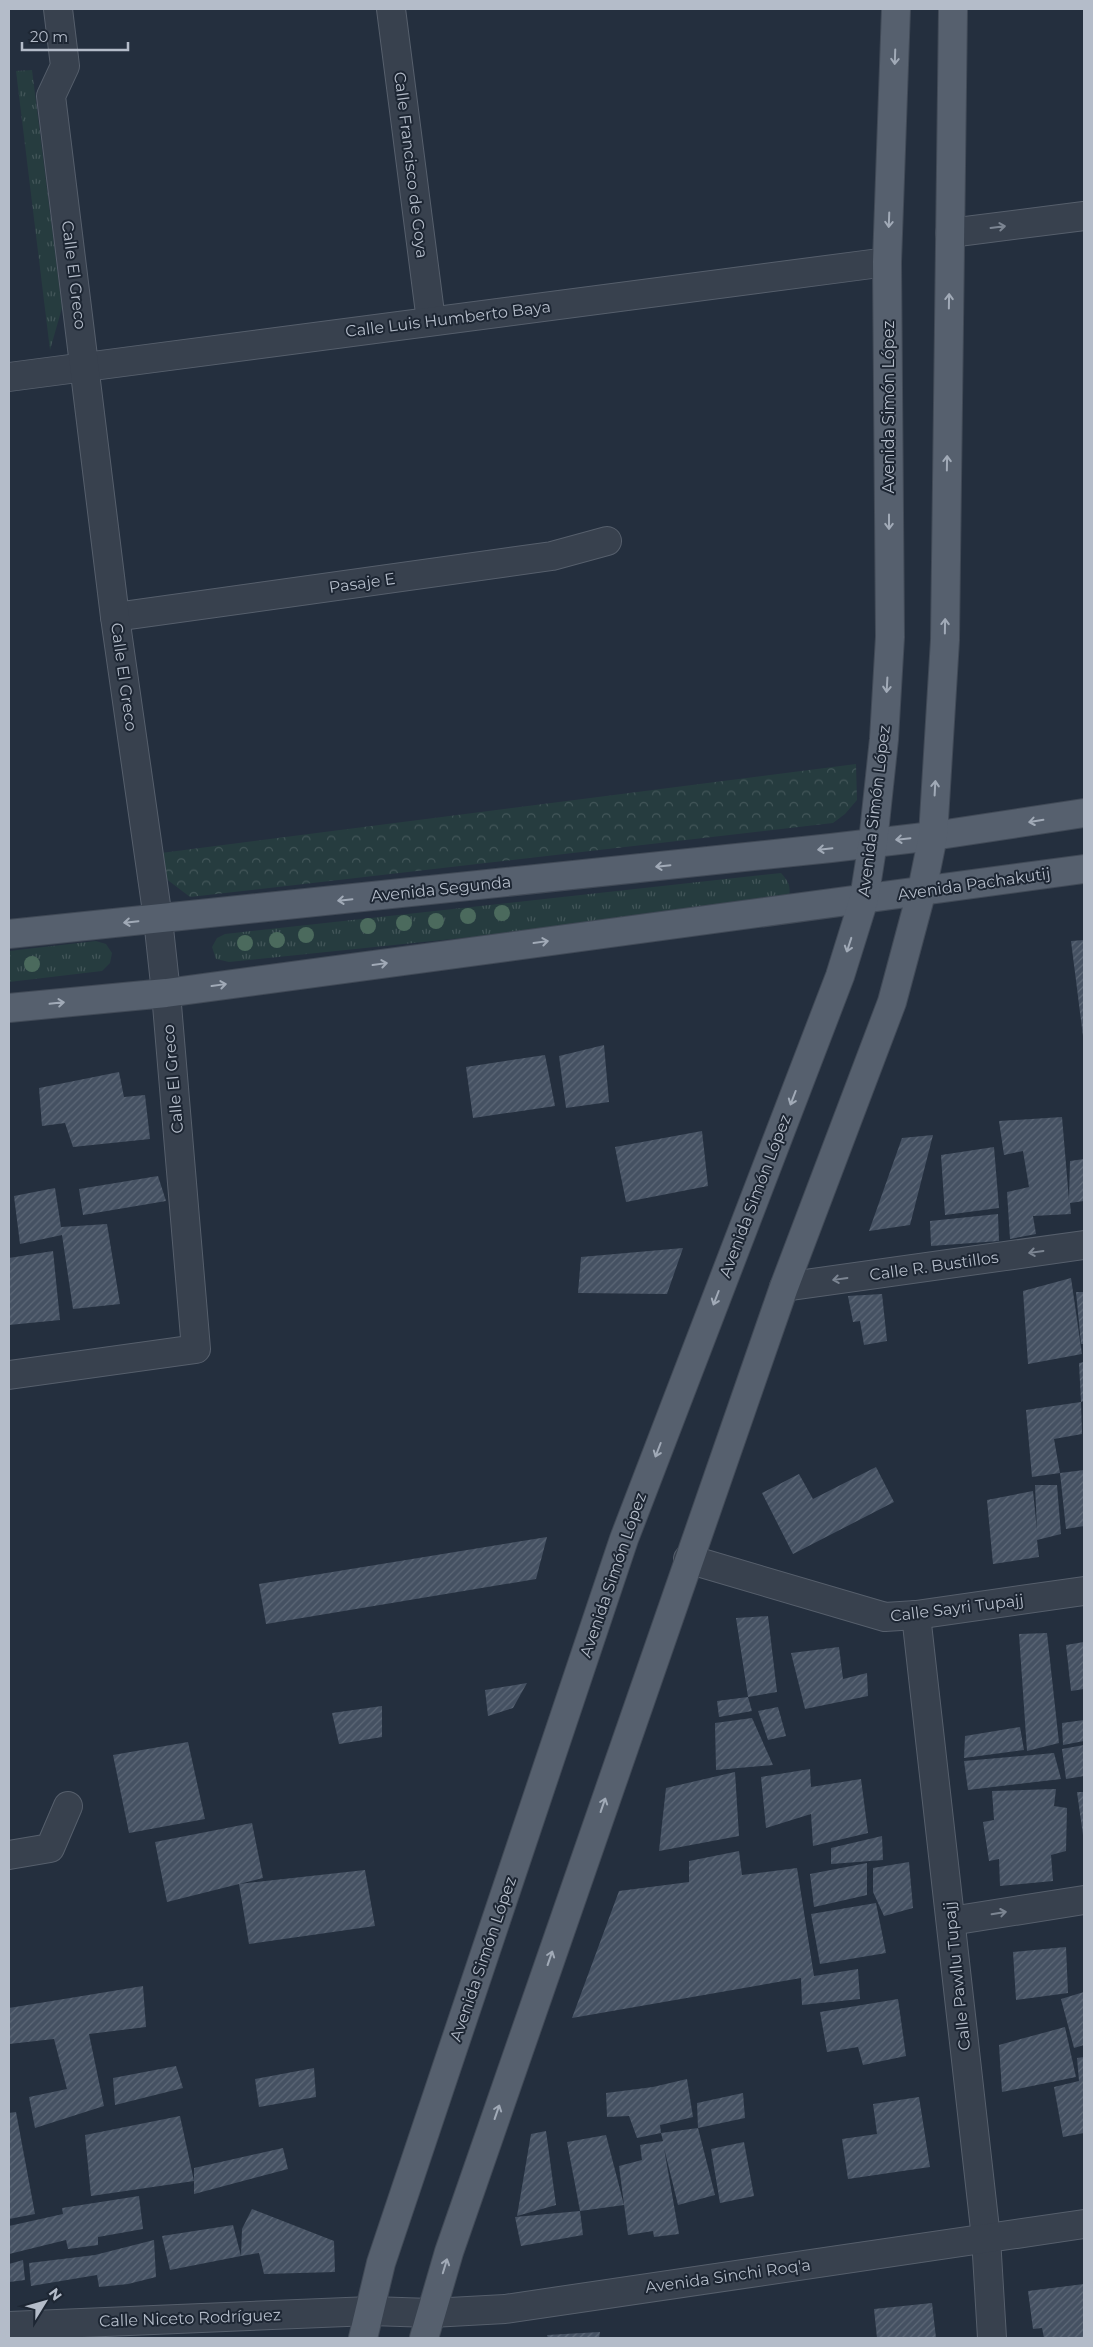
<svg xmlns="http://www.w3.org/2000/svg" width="1093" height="2347" viewBox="0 0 1093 2347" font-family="Montserrat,sans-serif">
  <defs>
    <pattern id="grass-tufts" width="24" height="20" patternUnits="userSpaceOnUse" patternTransform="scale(1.25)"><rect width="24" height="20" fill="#263c3f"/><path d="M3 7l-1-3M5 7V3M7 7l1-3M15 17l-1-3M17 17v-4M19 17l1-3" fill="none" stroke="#435659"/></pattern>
    <pattern id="park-crowns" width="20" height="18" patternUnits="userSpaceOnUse" patternTransform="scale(1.25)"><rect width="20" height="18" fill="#263c3f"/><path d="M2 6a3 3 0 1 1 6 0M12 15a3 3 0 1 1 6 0" fill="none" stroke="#435659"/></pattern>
    <pattern id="building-hatch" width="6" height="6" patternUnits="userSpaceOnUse" patternTransform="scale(1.25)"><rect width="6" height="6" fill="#455162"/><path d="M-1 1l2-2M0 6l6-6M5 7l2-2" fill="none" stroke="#5d6877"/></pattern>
  </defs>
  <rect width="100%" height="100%" fill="#242f3e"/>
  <g fill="url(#grass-tufts)">
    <polygon points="32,70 62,308 50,350 16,71"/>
    <path d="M 781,873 C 788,881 791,886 789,897 L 588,925 L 229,962 L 216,959 L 212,947 L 217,938 L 225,934 Z"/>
    <polygon points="96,941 106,944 112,953 110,963 102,971 9,982 9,951"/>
  </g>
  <polygon fill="url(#park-crowns)" points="856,764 857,800 845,814 833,823 190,897 165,878 161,853"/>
  <g fill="url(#building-hatch)">
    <polygon points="1084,940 1084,1036 1083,1036 1071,941"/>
    <polygon points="604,1045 609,1102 566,1108 559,1056"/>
    <polygon points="545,1055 555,1106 473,1118 466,1067"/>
    <polygon points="119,1072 124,1097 145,1095 150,1139 73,1147 65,1123 42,1126 39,1088"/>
    <polygon points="1062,1117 1069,1200 1070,1161 1084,1159 1084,1201 1070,1203 1071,1214 1033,1216 1036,1234 1010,1239 1007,1192 1029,1187 1023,1151 1004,1155 999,1121"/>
    <polygon points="702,1131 708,1186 626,1202 615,1147"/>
    <polygon points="933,1135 910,1225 869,1231 902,1138"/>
    <polygon points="994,1147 999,1208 945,1215 941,1155"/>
    <polygon points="158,1176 166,1201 83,1215 79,1189"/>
    <polygon points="55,1188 61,1227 107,1224 120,1304 73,1309 62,1235 20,1244 14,1196"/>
    <polygon points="998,1214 999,1241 931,1246 930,1221"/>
    <polygon points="683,1248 667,1294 578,1293 581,1257"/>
    <polygon points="53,1251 60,1320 9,1325 9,1258"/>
    <polygon points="1071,1278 1082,1354 1028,1364 1023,1291"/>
    <polygon points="1076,1292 1084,1292 1084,1344 1081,1344"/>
    <polygon points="882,1294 887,1341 864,1345 860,1321 853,1322 848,1296"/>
    <polygon points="1084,1362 1084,1401 1081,1402 1079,1363"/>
    <polygon points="1081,1402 1082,1434 1054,1439 1060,1473 1084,1470 1084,1526 1066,1529 1060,1473 1032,1477 1026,1410"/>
    <polygon points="876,1467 894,1502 793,1554 762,1493 799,1474 813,1499"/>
    <polygon points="1035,1485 1057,1485 1061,1534 1037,1540 1039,1557 993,1564 987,1500 1033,1491 1037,1530"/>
    <polygon points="547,1537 536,1579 266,1624 259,1584"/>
    <polygon points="768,1616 777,1692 748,1697 752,1711 719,1717 717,1701 748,1697 736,1618"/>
    <polygon points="1047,1633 1059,1743 1027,1751 1019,1634"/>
    <polygon points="1084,1642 1084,1689 1071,1691 1066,1645"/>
    <polygon points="839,1647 843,1679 867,1673 868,1696 805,1709 791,1653"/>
    <polygon points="527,1683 513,1708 488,1716 485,1690"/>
    <polygon points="382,1706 382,1737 339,1744 332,1713"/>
    <polygon points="778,1707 786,1736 768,1740 758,1711"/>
    <polygon points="752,1718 773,1765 716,1770 715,1723"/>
    <polygon points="1084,1720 1084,1741 1063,1745 1062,1723"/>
    <polygon points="1020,1727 1024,1750 964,1758 965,1736"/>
    <polygon points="188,1742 205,1819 129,1833 113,1755"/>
    <polygon points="1084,1745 1084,1776 1066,1779 1062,1749"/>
    <polygon points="1054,1753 1061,1779 968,1790 964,1761"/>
    <polygon points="810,1769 811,1787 861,1779 868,1833 813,1846 811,1814 766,1828 761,1777"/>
    <polygon points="735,1772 739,1836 659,1851 666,1788"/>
    <polygon points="1056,1789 1054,1806 1067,1808 1066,1851 1051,1855 1053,1881 1000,1886 999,1859 989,1861 983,1822 994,1820 992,1791"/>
    <polygon points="1077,1792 1084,1792 1084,1835 1083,1835"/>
    <polygon points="252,1823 263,1878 239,1884 365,1870 375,1926 249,1944 239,1884 167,1902 155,1842"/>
    <polygon points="882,1836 883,1860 831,1864 831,1848"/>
    <polygon points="739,1851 742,1875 797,1868 814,1976 858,1969 860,1999 802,2005 801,1978 572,2018 619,1891 689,1882 689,1861"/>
    <polygon points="909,1862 913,1908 884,1916 873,1892 873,1868"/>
    <polygon points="867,1863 867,1895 814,1907 810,1874"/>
    <polygon points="876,1903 886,1953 820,1964 811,1914"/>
    <polygon points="1066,1947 1068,1993 1016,2000 1013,1952"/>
    <polygon points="143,1986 146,2027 89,2034 104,2106 35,2128 29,2097 67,2089 54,2039 9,2044 9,2008"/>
    <polygon points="1084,1992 1084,2045 1074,2048 1061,1999"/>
    <polygon points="898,1999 906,2056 863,2065 858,2047 827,2052 820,2012"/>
    <polygon points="1065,2027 1076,2077 1002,2092 999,2045"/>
    <polygon points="1084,2057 1084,2133 1063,2137 1054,2087 1079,2081 1077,2058"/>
    <polygon points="176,2066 183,2088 115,2105 113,2078"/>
    <polygon points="314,2068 316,2097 259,2107 255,2079"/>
    <polygon points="687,2079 693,2117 660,2125 661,2133 637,2138 629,2116 607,2117 606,2093 653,2087"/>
    <polygon points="743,2093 745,2118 698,2128 715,2195 678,2205 664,2148 679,2234 654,2237 653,2231 628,2235 619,2166 642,2160 640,2145 663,2141 661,2133 698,2128 697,2103"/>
    <polygon points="919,2097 930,2167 848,2179 842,2139 877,2134 873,2104"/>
    <polygon points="16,2112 35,2214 9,2219 9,2113"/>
    <polygon points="180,2116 194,2181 194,2168 283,2148 288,2169 194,2194 194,2181 91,2196 85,2135"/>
    <polygon points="546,2131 556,2205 517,2216 531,2134"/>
    <polygon points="606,2135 624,2205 580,2211 567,2142"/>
    <polygon points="744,2142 754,2196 720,2203 711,2149"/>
    <polygon points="139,2196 143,2229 98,2237 98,2245 68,2249 66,2240 9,2254 9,2226 63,2214 62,2208"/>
    <polygon points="252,2209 334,2241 335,2272 264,2274 259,2253 241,2256 242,2229"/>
    <polygon points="580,2211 583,2235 521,2246 515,2217"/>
    <polygon points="233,2225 241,2256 170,2270 162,2236"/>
    <polygon points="154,2240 156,2277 128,2284 99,2287 97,2275 31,2286 29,2263 95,2255"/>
    <polygon points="23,2260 25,2280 9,2282 9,2264"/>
    <polygon points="1084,2284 1084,2338 1044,2338 1042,2328 1033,2329 1028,2291"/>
    <polygon points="932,2303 936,2338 877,2338 874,2309"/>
    <polygon points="600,2332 599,2338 548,2338 547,2335"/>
  </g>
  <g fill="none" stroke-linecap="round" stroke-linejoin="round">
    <defs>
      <g id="minor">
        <polyline points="391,9 431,321"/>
        <polyline points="950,233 1084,216"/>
        <polyline points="9,377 887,262"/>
        <polyline points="115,617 552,556 607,541"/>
        <polyline points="784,1287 1084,1245"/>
        <polyline points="9,1375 196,1349 166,993 158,919 115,617 51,96 65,66 58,9"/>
        <polyline points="688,1559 885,1617 916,1615 1084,1591"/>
        <polyline points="916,1615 986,2238 992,2338"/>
        <polyline points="9,1855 50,1848 68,1806"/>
        <polyline points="951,1921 1084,1900"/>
        <polyline points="9,2326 371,2311 431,2313 505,2309 1084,2224"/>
      </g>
      <g id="major">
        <polyline points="9,934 831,848 933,836 1084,813"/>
        <polyline points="9,1008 166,993 1084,869"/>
        <polyline points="363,2338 381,2263 624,1539 840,976 864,899 873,842 884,739 890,637 887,262 896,9"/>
        <polyline points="424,2338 449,2252 784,1287 892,1002 922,890 933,836 945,640 953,9"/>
      </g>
    </defs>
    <use href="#minor" stroke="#565f6c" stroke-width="30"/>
    <use href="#major" stroke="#414a57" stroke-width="30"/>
    <use href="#minor" stroke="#38414e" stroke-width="28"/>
    <use href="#major" stroke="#56606e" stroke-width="28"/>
  </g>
  <g fill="#4b6a5d">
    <circle cx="502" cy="913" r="8"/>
    <circle cx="468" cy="916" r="8"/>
    <circle cx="436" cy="921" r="8"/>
    <circle cx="404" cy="923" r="8"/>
    <circle cx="368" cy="926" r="8"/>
    <circle cx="306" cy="935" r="8"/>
    <circle cx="277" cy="940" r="8"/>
    <circle cx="245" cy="943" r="8"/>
    <circle cx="32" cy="964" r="8"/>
  </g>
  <defs><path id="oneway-shaft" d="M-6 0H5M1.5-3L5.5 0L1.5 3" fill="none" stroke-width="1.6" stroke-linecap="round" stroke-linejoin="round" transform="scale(1.25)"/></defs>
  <g stroke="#a1aab7">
    <use href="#oneway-shaft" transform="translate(895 57) rotate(92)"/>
    <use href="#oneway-shaft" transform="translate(889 220) rotate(92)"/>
    <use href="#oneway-shaft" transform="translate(949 301) rotate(-89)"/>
    <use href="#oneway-shaft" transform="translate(947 463) rotate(-89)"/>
    <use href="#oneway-shaft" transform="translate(889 522) rotate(90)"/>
    <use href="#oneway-shaft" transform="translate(945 626) rotate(-89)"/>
    <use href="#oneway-shaft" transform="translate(887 685) rotate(93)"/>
    <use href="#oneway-shaft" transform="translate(935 788) rotate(-87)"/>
    <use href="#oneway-shaft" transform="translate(1036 821) rotate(171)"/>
    <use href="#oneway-shaft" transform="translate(903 839) rotate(174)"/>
    <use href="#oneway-shaft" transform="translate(825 849) rotate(174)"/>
    <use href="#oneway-shaft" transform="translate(663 866) rotate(174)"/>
    <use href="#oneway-shaft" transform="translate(345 900) rotate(174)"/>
    <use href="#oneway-shaft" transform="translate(131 922) rotate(174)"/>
    <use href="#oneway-shaft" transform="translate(541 942) rotate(-8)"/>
    <use href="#oneway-shaft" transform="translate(849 945) rotate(108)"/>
    <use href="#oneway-shaft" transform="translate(380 964) rotate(-8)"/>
    <use href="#oneway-shaft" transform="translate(219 985) rotate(-8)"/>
    <use href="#oneway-shaft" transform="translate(57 1003) rotate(-6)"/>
    <use href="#oneway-shaft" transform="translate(793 1098) rotate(111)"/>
    <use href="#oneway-shaft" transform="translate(716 1298) rotate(111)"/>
    <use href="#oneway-shaft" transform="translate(658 1450) rotate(111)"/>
    <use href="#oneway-shaft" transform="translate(603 1805) rotate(-71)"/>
    <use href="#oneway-shaft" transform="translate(550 1958) rotate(-71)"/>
    <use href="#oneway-shaft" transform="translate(497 2112) rotate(-71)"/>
    <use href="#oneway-shaft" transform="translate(445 2266) rotate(-73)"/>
  </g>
  <g stroke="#7c8592">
    <use href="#oneway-shaft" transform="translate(998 227) rotate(-7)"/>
    <use href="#oneway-shaft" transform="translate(1036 1252) rotate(172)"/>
    <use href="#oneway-shaft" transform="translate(840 1279) rotate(172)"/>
    <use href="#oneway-shaft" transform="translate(999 1913) rotate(-9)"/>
  </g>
  <g text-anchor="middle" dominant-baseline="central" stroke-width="4" stroke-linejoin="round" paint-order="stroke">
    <g font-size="16" fill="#b4bcc9" stroke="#1d2633">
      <text transform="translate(411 165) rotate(83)">Calle Francisco de Goya</text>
      <text transform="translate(74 275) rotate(83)">Calle El Greco</text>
      <text transform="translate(448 319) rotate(-7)">Calle Luis Humberto Baya</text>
      <text transform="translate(888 407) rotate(-90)">Avenida Simón López</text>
      <text transform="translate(362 583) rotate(-8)">Pasaje E</text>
      <text transform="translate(124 677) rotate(82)">Calle El Greco</text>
      <text transform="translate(874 811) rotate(-83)">Avenida Simón López</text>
      <text transform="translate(974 884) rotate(-8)">Avenida Pachakutij</text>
      <text transform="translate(441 889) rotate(-6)">Avenida Segunda</text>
      <text transform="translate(173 1079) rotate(-95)">Calle El Greco</text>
      <text transform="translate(755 1196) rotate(-69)">Avenida Simón López</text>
      <text transform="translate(934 1266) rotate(-8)">Calle R. Bustillos</text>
      <text transform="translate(613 1575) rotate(-71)">Avenida Simón López</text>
      <text transform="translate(957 1608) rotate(-7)">Calle Sayri Tupajj</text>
      <text transform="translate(483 1959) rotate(-71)">Avenida Simón López</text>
      <text transform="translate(957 1976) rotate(-96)">Calle Pawllu Tupajj</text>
      <text transform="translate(728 2276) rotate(-8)">Avenida Sinchi Roq'a</text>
      <text transform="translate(190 2318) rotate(-2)">Calle Niceto Rodríguez</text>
    </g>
  </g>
  <rect width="1093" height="2347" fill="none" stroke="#b4bcc9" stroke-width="20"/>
  <g transform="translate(45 2302) rotate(53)" stroke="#1d2633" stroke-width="4" paint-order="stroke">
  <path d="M0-4L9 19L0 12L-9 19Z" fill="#b4bcc9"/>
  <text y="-8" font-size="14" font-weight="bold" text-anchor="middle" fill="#b4bcc9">N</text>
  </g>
  <path d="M22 42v8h106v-8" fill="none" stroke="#b4bcc9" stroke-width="2.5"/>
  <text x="30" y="42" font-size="15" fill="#b4bcc9" stroke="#1d2633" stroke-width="4" paint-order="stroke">20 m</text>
</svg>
